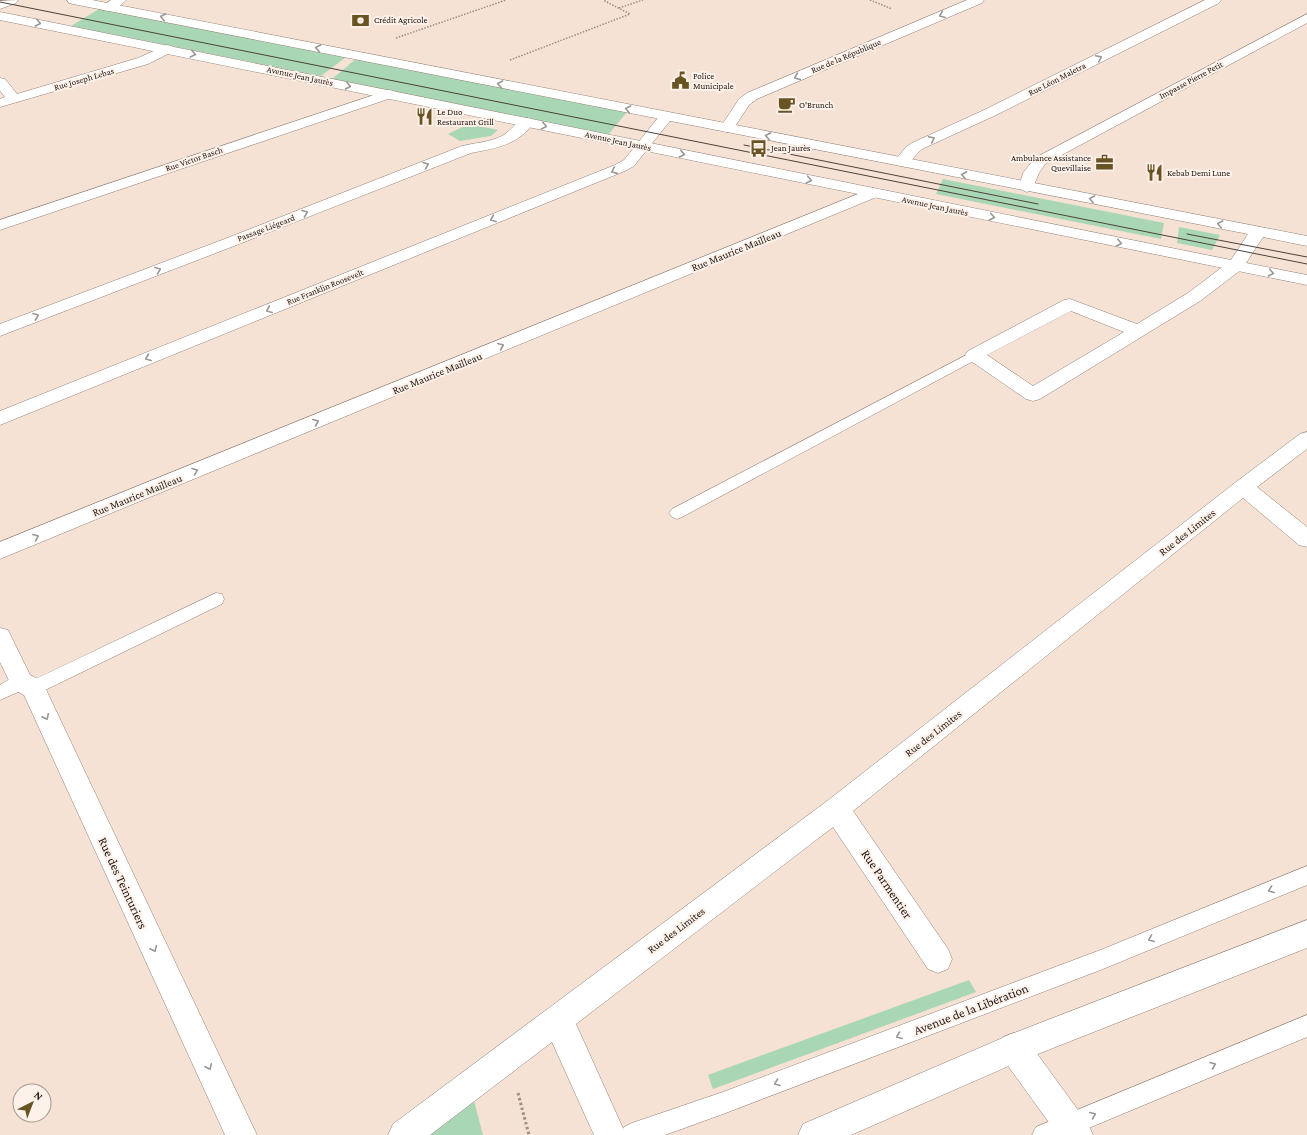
<svg xmlns="http://www.w3.org/2000/svg" width="1307" height="1135" viewBox="0 0 1307 1135" font-family="'Crimson Pro',serif">
  <rect width="100%" height="100%" fill="#f5e2d5"/>
  <g fill="#a9d6b4">
    <polygon points="99,9 346,57 321,76 71,26"/>
    <polygon points="357,58 627,112 608,135 332,79"/>
    <polygon points="469,124 498,130 491,136 460,141 448,134"/>
    <polygon points="943,179 1164,223 1161,239 936,194"/>
    <polygon points="1179,227 1220,235 1212,250 1177,243"/>
    <polygon points="969,980 976,992 713,1089 708,1075"/>
    <polygon points="474,1101 483,1135 430,1135"/>
  </g>
  <g fill="none" stroke-linecap="round" stroke-linejoin="round">
    <defs>
      <g id="lane">
        <polygon points="974,351 979,352 981,355 979,358 682,517 677,519 672,517 669,513 672,509"/>
        <path d="M 216,593 L 222,594 L 224,599 L 222,604 L 39,693 L 33,695 L 27,693 L 25,689 L 0,700 L 0,685 C 9,680 17,673 27,677 L 29,682 Z"/>
        <polygon points="1307,866 1307,885 1103,969 723,1114 665,1135 620,1135 624,1127 632,1123 723,1092 1103,949"/>
        <polygon points="1307,1015 1307,1037 1072,1135 1032,1135 1036,1127"/>
      </g>
      <g id="street">
        <polygon points="18,0 16,3 0,9 0,1"/>
        <path d="M 111,0 L 126,0 C 121,6 111,12 103,10 L 101,7 Z"/>
        <polygon points="967,0 984,0 982,3 757,99 749,105 732,131 727,132 722,131 720,128 739,99 747,93"/>
        <path d="M 1205,0 L 1221,0 L 1219,3 L 994,116 L 922,149 C 913,156 910,168 897,165 L 894,162 L 906,147 L 912,143 L 984,110 Z"/>
        <polygon points="1307,14 1307,23 1045,164 1039,173 1032,190 1027,192 1022,190 1019,187 1023,173 1035,158"/>
        <polygon points="167,45 172,46 174,49 172,52 148,64 0,107 0,99 5,97 0,91 0,78 5,79 17,94 138,58"/>
        <polygon points="389,90 394,91 396,94 394,97 0,230 0,220"/>
        <polygon points="666,113 671,114 673,117 634,166 625,171 0,425 0,411 615,165 624,160 661,114"/>
        <path d="M 527,118 L 532,119 L 534,122 C 519,145 496,148 471,153 L 234,246 L 0,336 L 0,324 L 222,240 L 462,146 C 475,143 490,142 502,136 C 511,131 517,120 527,118 Z"/>
        <polygon points="873,188 879,190 881,193 879,196 0,559 0,542"/>
        <path d="M 1235,261 L 1241,262 L 1243,266 L 1241,270 L 1200,301 L 1040,399 L 1033,401 L 1026,399 L 968,359 L 965,355 L 968,351 L 1064,300 L 1070,299 L 1137,324 L 1188,293 L 1229,262 ZM 1071,311 L 1124,332 L 1033,386 L 987,355 Z"/>
        <polygon points="1307,432 1307,449 1257,487 1307,527 1307,547 1299,545 1243,498 853,811 948,949 952,959 948,969 938,973 928,969 833,827 576,1024 626,1135 594,1135 552,1042 430,1135 388,1135 393,1124 827,801 1236,482 1300,434"/>
        <polygon points="0,628 8,630 30,675 42,681 257,1135 225,1135 24,695 13,689 0,662"/>
        <polygon points="1014,1033 1025,1037 1088,1124 1093,1135 1058,1135 1003,1059 999,1048 1003,1037"/>
      </g>
      <g id="secondary">
        <polygon points="67,0 92,0 1307,236 1307,246 1263,237 1246,263 1307,275 1307,285 0,20 0,12 1231,260 1248,234 73,4 69,3"/>
        <polygon points="1307,920 1307,948 1020,1061 851,1135 798,1135 803,1124 1014,1033"/>
      </g>
    </defs>
    <use href="#lane" stroke="#938176" stroke-width="1"/>
    <use href="#street" stroke="#938176" stroke-width="1"/>
    <use href="#secondary" stroke="#938176" stroke-width="1"/>
    <g stroke="#9c8e85" stroke-width="1.5" stroke-dasharray="1.5 1.5" stroke-linecap="butt">
      <polyline points="870,0 892,9"/>
      <polyline points="619,8 643,0"/>
      <polyline points="396,38 506,0"/>
      <polyline points="510,60 630,14 603,0"/>
    </g>
    <polyline stroke="#9c8e85" stroke-width="3" stroke-dasharray="2.5 2.5" stroke-linecap="butt" points="518,1093 529,1135"/>
    <use href="#lane" fill="#fff" fill-rule="evenodd"/>
    <use href="#street" fill="#fff" fill-rule="evenodd"/>
    <use href="#secondary" fill="#fff" fill-rule="evenodd"/>
    <g stroke="#4c423c" stroke-width="1">
      <polyline points="0,2 1307,264"/>
      <polyline points="744,145 1038,204"/>
      <polyline points="1187,234 1307,257"/>
    </g>
  </g>
  <defs><path id="oneway-chevron" d="M-2-3.5L2.5 0L-2 3.5" fill="none" stroke-width="1.6" stroke-linecap="round" stroke-linejoin="round"/></defs>
  <g stroke="#9a9795">
    <use href="#oneway-chevron" transform="translate(942 15) rotate(157)"/>
    <use href="#oneway-chevron" transform="translate(163 17) rotate(-169)"/>
    <use href="#oneway-chevron" transform="translate(38 23) rotate(11)"/>
    <use href="#oneway-chevron" transform="translate(318 48) rotate(-169)"/>
    <use href="#oneway-chevron" transform="translate(193 54) rotate(12)"/>
    <use href="#oneway-chevron" transform="translate(1099 58) rotate(-27)"/>
    <use href="#oneway-chevron" transform="translate(797 77) rotate(157)"/>
    <use href="#oneway-chevron" transform="translate(500 84) rotate(-169)"/>
    <use href="#oneway-chevron" transform="translate(348 86) rotate(12)"/>
    <use href="#oneway-chevron" transform="translate(628 109) rotate(-169)"/>
    <use href="#oneway-chevron" transform="translate(544 126) rotate(12)"/>
    <use href="#oneway-chevron" transform="translate(768 136) rotate(-169)"/>
    <use href="#oneway-chevron" transform="translate(932 139) rotate(-25)"/>
    <use href="#oneway-chevron" transform="translate(682 154) rotate(11)"/>
    <use href="#oneway-chevron" transform="translate(426 165) rotate(-21)"/>
    <use href="#oneway-chevron" transform="translate(614 171) rotate(156)"/>
    <use href="#oneway-chevron" transform="translate(964 175) rotate(-169)"/>
    <use href="#oneway-chevron" transform="translate(809 180) rotate(11)"/>
    <use href="#oneway-chevron" transform="translate(1092 199) rotate(-169)"/>
    <use href="#oneway-chevron" transform="translate(305 213) rotate(-21)"/>
    <use href="#oneway-chevron" transform="translate(992 217) rotate(11)"/>
    <use href="#oneway-chevron" transform="translate(493 219) rotate(158)"/>
    <use href="#oneway-chevron" transform="translate(1220 224) rotate(-169)"/>
    <use href="#oneway-chevron" transform="translate(1119 243) rotate(11)"/>
    <use href="#oneway-chevron" transform="translate(158 270) rotate(-21)"/>
    <use href="#oneway-chevron" transform="translate(1271 273) rotate(11)"/>
    <use href="#oneway-chevron" transform="translate(269 310) rotate(158)"/>
    <use href="#oneway-chevron" transform="translate(36 316) rotate(-21)"/>
    <use href="#oneway-chevron" transform="translate(501 346) rotate(-22)"/>
    <use href="#oneway-chevron" transform="translate(148 358) rotate(158)"/>
    <use href="#oneway-chevron" transform="translate(316 422) rotate(-22)"/>
    <use href="#oneway-chevron" transform="translate(195 471) rotate(-22)"/>
    <use href="#oneway-chevron" transform="translate(36 537) rotate(-22)"/>
    <use href="#oneway-chevron" transform="translate(46 717) rotate(65)"/>
    <use href="#oneway-chevron" transform="translate(1271 890) rotate(158)"/>
    <use href="#oneway-chevron" transform="translate(1151 939) rotate(158)"/>
    <use href="#oneway-chevron" transform="translate(154 949) rotate(65)"/>
    <use href="#oneway-chevron" transform="translate(899 1036) rotate(159)"/>
    <use href="#oneway-chevron" transform="translate(1213 1065) rotate(-22)"/>
    <use href="#oneway-chevron" transform="translate(209 1067) rotate(65)"/>
    <use href="#oneway-chevron" transform="translate(777 1083) rotate(159)"/>
    <use href="#oneway-chevron" transform="translate(1093 1115) rotate(-22)"/>
  </g>
  <defs>
    <symbol id="bank-bare" viewBox="-9 -9 18 18"><path d="M-6-4H6V4H-6ZM0-2.3a2.3 2.3 0 1 0 0 4.6a2.3 2.3 0 1 0 0-4.6Z" fill="#685322" stroke="#fdf1e9" stroke-width="2.5" paint-order="stroke"/></symbol>
    <symbol id="civic-bare" viewBox="-9 -9 18 18"><path d="M-.6-6.5H3V-4.5H.6V-3L4-1V1h2V6H-6V1h2V-1L-.6-3ZM-1.2 2.5V6h2.4V2.5Z" fill="#685322" stroke="#fdf1e9" stroke-width="2.5" paint-order="stroke"/></symbol>
    <symbol id="cafe-bare" viewBox="-9 -9 18 18"><path d="M-5.5-4.5H6V0H3Q3 3.5 0 3.5H-2.5Q-5.5 3.5-5.5 0ZM3-3.2v2h1.7v-2ZM-6 4.5H4V6H-6Z" fill="#685322" stroke="#fdf1e9" stroke-width="2.5" paint-order="stroke"/></symbol>
    <symbol id="restaurant-bare" viewBox="-9 -9 18 18"><path d="M-5-6h1v4h1v-4h1v4h1v-4h1v5L-1.5 .5V6h-2V.5L-5-1ZM5-6V6H3V1.5H1.5Q1.5-4 5-6Z" fill="#685322" stroke="#fdf1e9" stroke-width="2.5" paint-order="stroke"/></symbol>
    <symbol id="bus-bare" viewBox="-9 -9 18 18"><path d="M-5-6H5V4H4V6H2V4H-2V6H-4V4H-5ZM-3.5-4V0h7V-4ZM-3.5 1.2v1.5H-2V1.2ZM2 1.2v1.5H3.5V1.2Z" fill="#685322" stroke="#fdf1e9" stroke-width="2.5" paint-order="stroke"/></symbol>
    <symbol id="office-bare" viewBox="-9 -9 18 18"><path d="M-6-3h4V-5.5h4V-3h4V5H-6ZM-1-4.5V-3h2v-1.5ZM-6 0V1H6V0Z" fill="#685322" stroke="#fdf1e9" stroke-width="2.5" paint-order="stroke"/></symbol>
  </defs>
  <g fill-rule="evenodd">
    <use href="#bank-bare" x="348" y="8" width="25" height="25"/>
    <use href="#civic-bare" x="668" y="68" width="25" height="25"/>
    <use href="#cafe-bare" x="774" y="92" width="25" height="25"/>
    <use href="#restaurant-bare" x="412" y="104" width="25" height="25"/>
    <use href="#bus-bare" x="746" y="136" width="25" height="25"/>
    <use href="#office-bare" x="1092" y="150" width="25" height="25"/>
    <use href="#restaurant-bare" x="1142" y="160" width="25" height="25"/>
  </g>
  <g text-anchor="middle" dominant-baseline="central" stroke-width="4" stroke-linejoin="round" paint-order="stroke">
    <g font-size="9" fill="#1f1813" stroke="#fdf1e9" text-anchor="start">
      <text x="374" y="20">Crédit Agricole</text>
      <text x="693" y="76">Police<tspan x="693" dy="10">Municipale</tspan></text>
      <text x="799" y="105">O'Brunch</text>
      <text x="437" y="112">Le Duo<tspan x="437" dy="10">Restaurant Grill</tspan></text>
      <text x="771" y="148">Jean Jaurès</text>
      <text x="1091" y="158" text-anchor="end">Ambulance Assistance<tspan x="1091" dy="10">Quevillaise</tspan></text>
      <text x="1167" y="173">Kebab Demi Lune</text>
    </g>
    <g font-size="9" fill="#1f1813" stroke="#fdf1e9">
      <text transform="translate(846 56) rotate(-23)">Rue de la République</text>
      <text transform="translate(300 76) rotate(12)">Avenue Jean Jaurès</text>
      <text transform="translate(84 79) rotate(-16)">Rue Joseph Lebas</text>
      <text transform="translate(1057 79) rotate(-27)">Rue Léon Maletra</text>
      <text transform="translate(1191 80) rotate(-28)">Impasse Pierre Petit</text>
      <text transform="translate(618 141) rotate(12)">Avenue Jean Jaurès</text>
      <text transform="translate(194 159) rotate(-19)">Rue Victor Basch</text>
      <text transform="translate(935 206) rotate(12)">Avenue Jean Jaurès</text>
      <text transform="translate(266 228) rotate(-21)">Passage Liégeard</text>
      <text transform="translate(325 287) rotate(-22)">Rue Franklin Roosevelt</text>
    </g>
    <g font-size="11" fill="#1f1813" stroke="#fdf1e9">
      <text transform="translate(736 250) rotate(-22)">Rue Maurice Mailleau</text>
      <text transform="translate(437 373) rotate(-22)">Rue Maurice Mailleau</text>
      <text transform="translate(137 495) rotate(-22)">Rue Maurice Mailleau</text>
      <text transform="translate(1187 532) rotate(-38)">Rue des Limites</text>
      <text transform="translate(933 733) rotate(-38)">Rue des Limites</text>
      <text transform="translate(676 930) rotate(-37)">Rue des Limites</text>
    </g>
    <g font-size="13" fill="#1f1813" stroke="#fdf1e9">
      <text transform="translate(123 883) rotate(65)">Rue des Teinturiers</text>
      <text transform="translate(887 884) rotate(56)">Rue Parmentier</text>
      <text transform="translate(971 1009) rotate(-21)">Avenue de la Libération</text>
    </g>
  </g>
  <g transform="translate(32 1103) rotate(42)"><circle r="19" fill="#fdf1e9" stroke="#a49a93"/>
  <path d="M0-3L7 15L0 10L-7 15Z" fill="#685322"/>
  <text y="-6" font-size="11" font-weight="bold" text-anchor="middle" fill="#1f1813">N</text>
  </g>
</svg>
